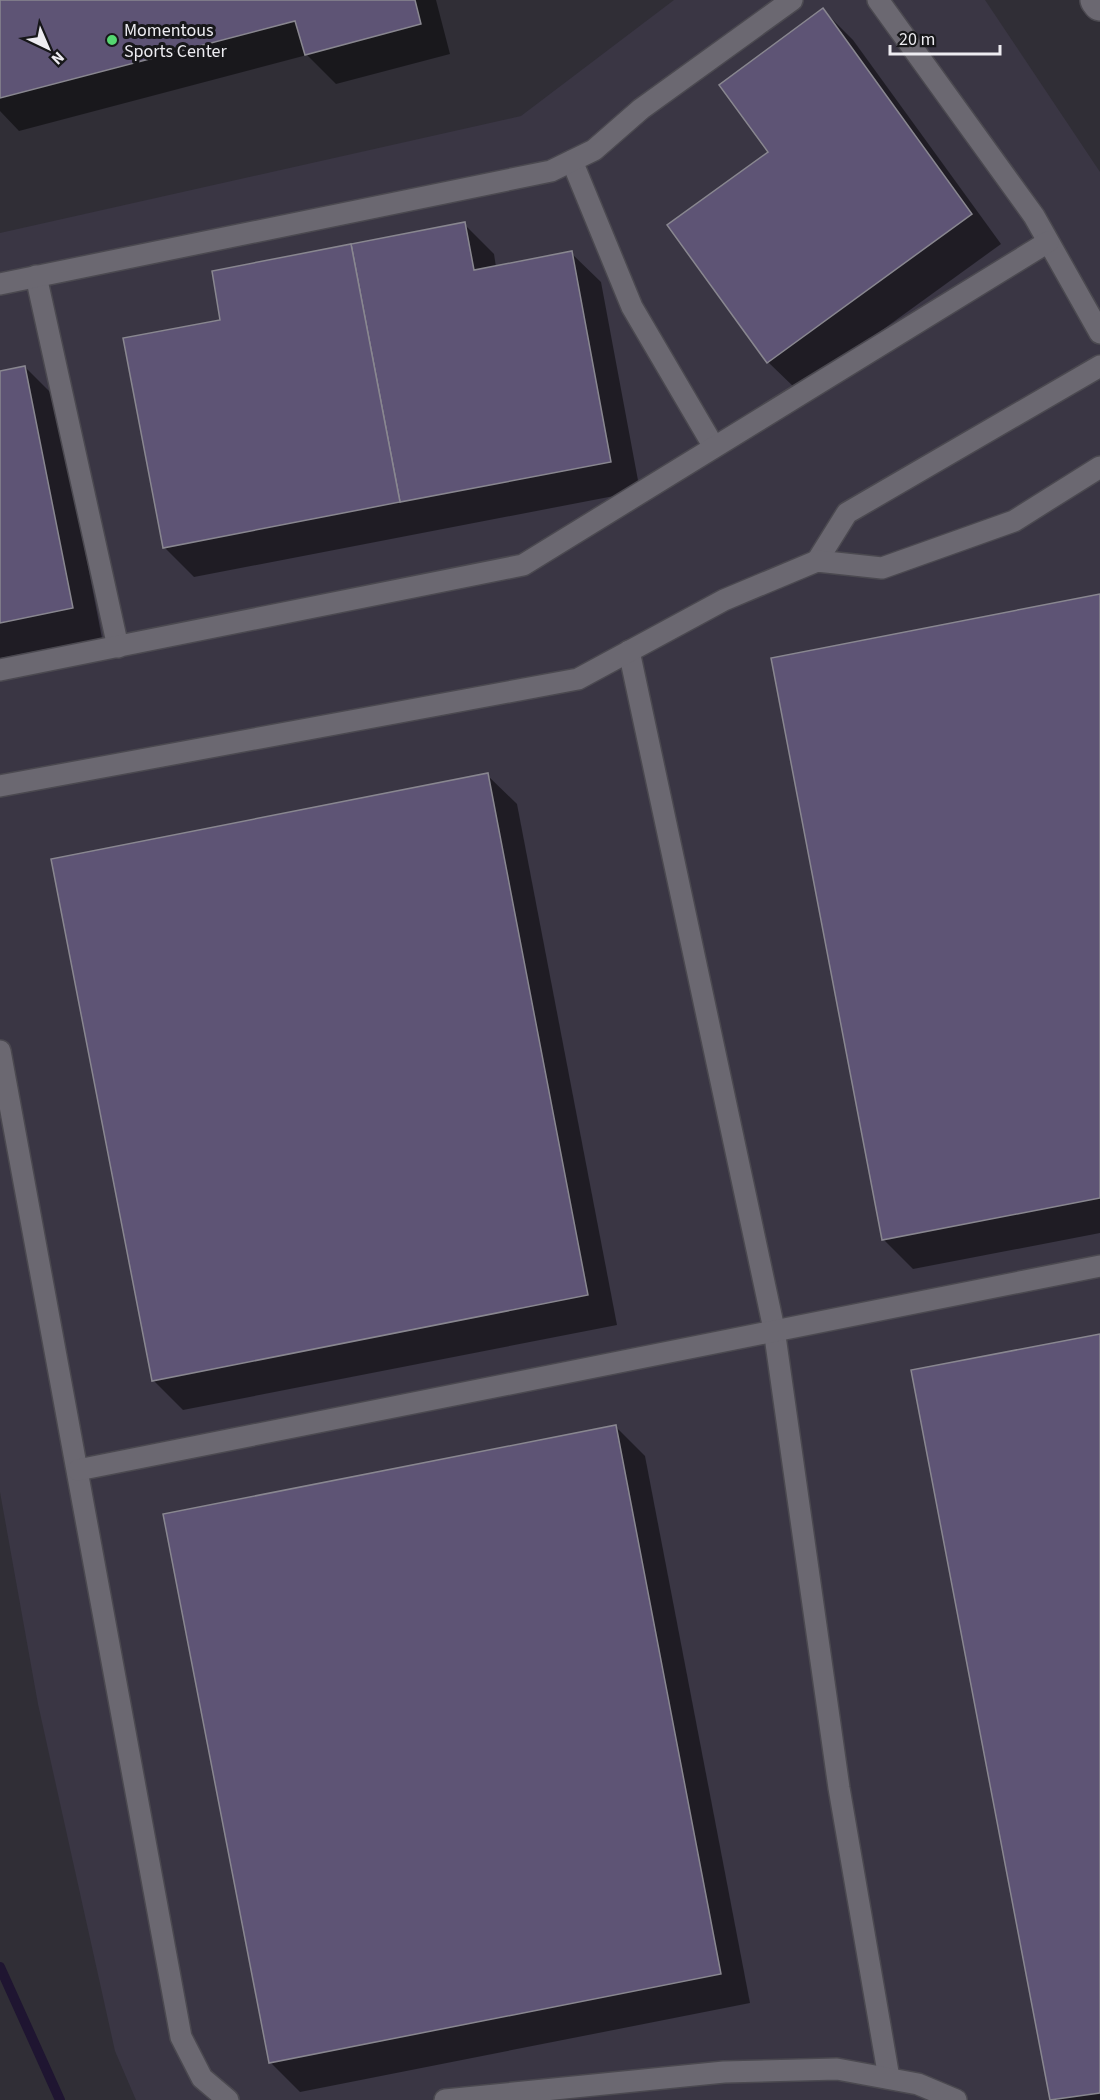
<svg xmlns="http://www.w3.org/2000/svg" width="1100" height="2100" viewBox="0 0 1100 2100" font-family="'Source Sans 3',sans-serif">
  <rect width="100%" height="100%" fill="#302e36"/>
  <polygon fill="#3a3644" points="674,0 985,0 1100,172 1100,2100 136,2100 115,2051 38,1704 0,1492 0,233 521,116"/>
  <g fill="#0007">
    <polygon points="0,0 436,0 450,54 336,84 307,55 19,131 0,111"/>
    <polygon points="823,10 853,40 1001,244 798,391 768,362 770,152"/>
    <polygon points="464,224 494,254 496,267 571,253 601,282 640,491 194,577 164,547 222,321"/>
    <polygon points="25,367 55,397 102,638 0,658 0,372"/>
    <polygon points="1100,596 1100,1233 913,1269 883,1239"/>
    <polygon points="487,775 517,804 617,1325 183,1410 153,1380"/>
    <polygon points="1100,1335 1100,2100 1052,2100 913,1372"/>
    <polygon points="615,1426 645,1456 750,2003 300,2092 270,2062"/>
  </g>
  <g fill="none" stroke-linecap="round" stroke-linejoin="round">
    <polyline stroke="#1f1531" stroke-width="10" points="0,1967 60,2100"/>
  </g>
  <g fill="#5e5475" stroke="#898790" stroke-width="1.5">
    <polygon points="0,0 415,0 421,24 305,55 295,21 0,98"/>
    <polygon points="823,8 972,214 767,363 667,225 768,152 719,85"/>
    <polygon points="465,222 474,270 572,251 611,462 400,502 351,244"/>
    <polygon points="351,244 400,502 163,548 123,338 220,320 212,271"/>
    <polygon points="25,366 73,608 0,623 0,371"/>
    <polygon points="1100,594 1100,1198 882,1240 771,658"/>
    <polygon points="488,773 588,1295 152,1381 51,859"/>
    <polygon points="1100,1334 1100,2093 1050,2100 911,1370"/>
    <polygon points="616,1425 721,1974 269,2063 163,1514"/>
  </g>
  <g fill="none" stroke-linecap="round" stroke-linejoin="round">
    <defs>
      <g id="service">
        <polyline points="878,0 1034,216 1100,333"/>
        <polyline points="572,161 632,307 714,447"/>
        <polyline points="36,276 118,647"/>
        <polyline points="0,284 551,171 594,150 641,109 792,0"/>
        <polyline points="817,561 847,513 1100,366"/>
        <polyline points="629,651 774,1329 839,1788 889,2078"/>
        <polyline points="0,670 523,565 1048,242"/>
        <polyline points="0,786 578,679 724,600 817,561 882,568 1014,521 1100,467"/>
        <polyline points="0,1051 181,2037 202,2078 228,2100"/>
        <polyline points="78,1470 1100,1266"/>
        <polyline points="445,2100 724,2072 837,2069 918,2084 956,2100"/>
      </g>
      <polyline id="tertiary" points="1097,0 1100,4"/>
    </defs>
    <use href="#service" stroke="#4b4950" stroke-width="24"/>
    <use href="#tertiary" stroke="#4b4950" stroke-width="36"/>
    <use href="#service" stroke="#6b6871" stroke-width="21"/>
    <use href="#tertiary" stroke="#6b6871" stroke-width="33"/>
  </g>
  <circle fill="#55d671" stroke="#17171a" stroke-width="2" cx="112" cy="40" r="6"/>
  <g text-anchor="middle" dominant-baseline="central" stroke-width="6" stroke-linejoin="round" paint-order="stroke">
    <g font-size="18" fill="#edecf1" stroke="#17171a" text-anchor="start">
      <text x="124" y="30">Momentous<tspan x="124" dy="21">Sports Center</tspan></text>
    </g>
  </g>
  <g transform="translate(48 48) rotate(136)" stroke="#17171a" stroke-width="4.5" paint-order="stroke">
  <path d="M0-4.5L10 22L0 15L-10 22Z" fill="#edecf1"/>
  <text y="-9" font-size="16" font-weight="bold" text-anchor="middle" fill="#edecf1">N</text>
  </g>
  <path d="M890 45v9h110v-9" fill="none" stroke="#edecf1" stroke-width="3"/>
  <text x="899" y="45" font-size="18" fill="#edecf1" stroke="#17171a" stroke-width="4.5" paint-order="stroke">20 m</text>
</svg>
